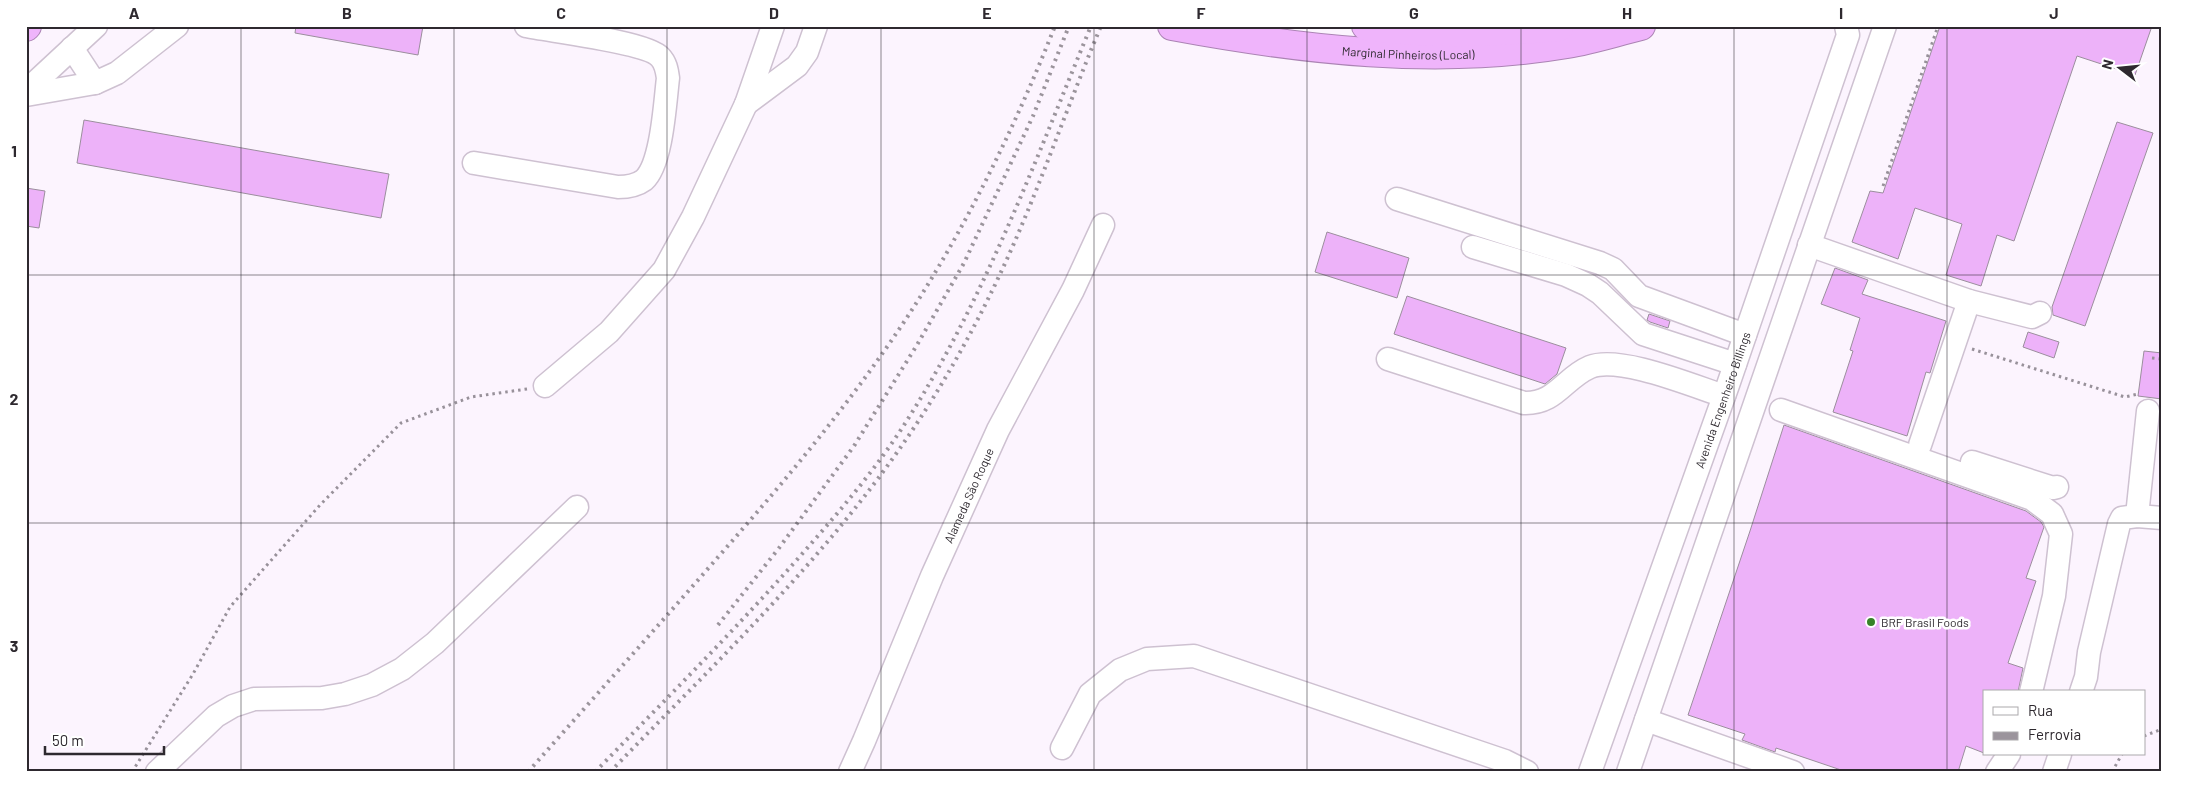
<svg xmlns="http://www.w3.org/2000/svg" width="2188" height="798" viewBox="0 0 2188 798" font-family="Barlow,sans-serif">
  <rect width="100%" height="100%" fill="#fcf4fe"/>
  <g fill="#edb2f9" stroke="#9b8e9d">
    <polygon points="296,26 423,26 418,55 295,33"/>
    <polygon points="1940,26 2152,26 2135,75 2077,56 2014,241 1997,235 1981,286 1946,275 1962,224 1915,208 1898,259 1852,242 1870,191 1883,193"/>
    <polygon points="84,120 389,174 381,218 77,163"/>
    <polygon points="2117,122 2153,133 2085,326 2053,315 2052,307"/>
    <polygon points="26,188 45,191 39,228 26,226"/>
    <polygon points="1327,232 1409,258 1397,298 1315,272"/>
    <polygon points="1835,268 1868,280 1862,294 1946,321 1930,373 1926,372 1907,436 1833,412 1853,351 1850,350 1860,318 1821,304"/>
    <polygon points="1407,296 1566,348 1557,374 1545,384 1394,334"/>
    <polygon points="1649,314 1670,321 1668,328 1650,322 1647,320"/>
    <polygon points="2028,332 2059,342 2054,358 2023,347"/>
    <polygon points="2144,351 2162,353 2162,399 2138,396"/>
    <polygon points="1784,425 2026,511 2041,522 2044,527 2026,578 2036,581 2008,663 2023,668 2018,692 1984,692 1984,753 1966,746 1958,772 1847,772 1776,748 1775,752 1742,740 1745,734 1688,715 1750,531"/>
  </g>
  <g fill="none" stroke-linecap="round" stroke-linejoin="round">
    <defs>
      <g id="minor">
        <polyline points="72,48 95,83"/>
        <polyline points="26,91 96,26"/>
        <polyline points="26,95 95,83 117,73 177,26"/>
        <polyline points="746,104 797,66 807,52 816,26"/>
        <path d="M 474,163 L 618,187 C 628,187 636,186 644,180 C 662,164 665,102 668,78 C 667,71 666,63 660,57 C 647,42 550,31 526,26"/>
        <polyline points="1397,199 1600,263 1613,269 1639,296 1745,335"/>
        <polyline points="1809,245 1969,301 2032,317 2040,313"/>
        <polyline points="1473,247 1566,275 1588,285 1600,293 1643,334 1735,364"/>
        <path d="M 1388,359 L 1524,403 C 1556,404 1564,378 1590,367 C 1619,355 1693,386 1724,396"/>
        <polyline points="545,386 609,332 664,270 693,217 746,104 773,26"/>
        <polyline points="1781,410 2032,499 2052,514 2061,534 2054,596 2031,692"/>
        <polyline points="1920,445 1969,301"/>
        <polyline points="1972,462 2053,488 2057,487"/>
        <polyline points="2137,516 2148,411"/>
        <polyline points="2081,692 2086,677 2089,652 2119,524 2122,518 2137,516 2162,518"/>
        <polyline points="1646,720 1793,772"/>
        <polyline points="1062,748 1090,694 1120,670 1147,659 1194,656 1505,761 1527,772"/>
        <polyline points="157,772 216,716 233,706 254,699 322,698 345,694 372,685 402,669 435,643 577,507"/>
        <path id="s1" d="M 850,772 L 864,741 L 932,576 L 998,430 L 1073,290 L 1103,225"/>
        <path id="s2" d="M 1590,772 L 1728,385 L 1848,35 L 1846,26"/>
        <polyline points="1628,772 1885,26"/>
        <polyline points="1997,772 2009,754"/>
        <polyline points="2054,772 2060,754"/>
      </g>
      <g id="highway">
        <path id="s3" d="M 1172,26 C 1301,50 1437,66 1567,44 C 1592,40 1616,32 1641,26"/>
        <path d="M 1366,26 C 1433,35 1491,33 1559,27"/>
        <polyline points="26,27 27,26"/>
      </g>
    </defs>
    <use href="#minor" stroke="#cec1d1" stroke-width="25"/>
    <use href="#highway" stroke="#ab83b4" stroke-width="30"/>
    <g stroke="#98919a" stroke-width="3" stroke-dasharray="2.5 4" stroke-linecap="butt">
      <polyline points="1883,186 1938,26"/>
      <polyline points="1972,349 2125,397 2138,394"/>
      <polyline points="2152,358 2162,359"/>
      <polyline points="2144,736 2162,729"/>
      <polyline points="132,772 193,674 230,607 320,505 401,423 471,397 527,389"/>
      <polyline points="2112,772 2122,754"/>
    </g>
    <use href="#minor" stroke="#fff" stroke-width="22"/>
    <use href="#highway" stroke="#efb4fb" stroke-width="28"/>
    <g stroke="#9b949c" stroke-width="4" stroke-dasharray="2.5 5" stroke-linecap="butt">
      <polyline points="718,625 779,548 854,446 917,345 964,263 1033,116 1069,26"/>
      <path d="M 528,772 C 589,703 651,634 712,564 C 785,481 857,396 917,302 C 972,215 1017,122 1055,26"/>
      <path d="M 595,772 C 665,700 736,629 802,554 C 839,512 876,469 906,422 C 985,298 1035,161 1091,26"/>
      <path d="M 610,772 C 719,659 835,550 921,417 C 947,377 971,334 992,291 C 1034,205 1064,114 1101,26"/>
    </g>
  </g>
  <path fill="none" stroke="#2e292f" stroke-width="1" stroke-opacity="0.55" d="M 241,26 L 241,772M 454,26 L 454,772M 667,26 L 667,772M 881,26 L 881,772M 1094,26 L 1094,772M 1307,26 L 1307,772M 1521,26 L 1521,772M 1734,26 L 1734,772M 1947,26 L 1947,772M 26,275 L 2162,275M 26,523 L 2162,523"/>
  <circle fill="#378229" stroke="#fff" stroke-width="2" cx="1871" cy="622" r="5"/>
  <g text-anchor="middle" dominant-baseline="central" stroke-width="5" stroke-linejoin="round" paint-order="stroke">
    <g font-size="12" fill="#2e292f" stroke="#fff">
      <text stroke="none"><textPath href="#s3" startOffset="238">Marginal Pinheiros (Local)</textPath></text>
      <text stroke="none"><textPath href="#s2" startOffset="395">Avenida Engenheiro Billings</textPath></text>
      <text stroke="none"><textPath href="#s1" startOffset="301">Alameda São Roque</textPath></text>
    </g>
    <g font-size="12" fill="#2e292f" stroke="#fff" text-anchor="start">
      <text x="1881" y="622">BRF Brasil Foods</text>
    </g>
  </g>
  <rect width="2188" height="798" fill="none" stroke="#ffffff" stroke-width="55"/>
  <rect x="1983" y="690" width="162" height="65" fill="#ffffff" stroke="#aba9ac"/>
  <rect x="1993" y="707" width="25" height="8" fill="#ffffff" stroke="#aba9ac"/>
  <text x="2028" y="716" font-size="15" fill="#2e292f">Rua</text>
  <rect x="1993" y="732" width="25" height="8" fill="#9b949c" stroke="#aba9ac"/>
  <text x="2028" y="740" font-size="15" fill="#2e292f">Ferrovia</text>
  <g transform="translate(2120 68) rotate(286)" stroke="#ffffff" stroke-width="4" paint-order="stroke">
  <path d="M0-4L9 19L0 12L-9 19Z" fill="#2e292f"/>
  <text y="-8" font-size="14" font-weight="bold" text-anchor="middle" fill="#2e292f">N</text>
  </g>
  <path d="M45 746v8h119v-8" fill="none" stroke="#2e292f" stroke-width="2.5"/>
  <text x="52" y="746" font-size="15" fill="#2e292f" stroke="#ffffff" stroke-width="4" paint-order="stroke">50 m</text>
  <rect x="28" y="28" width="2132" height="742" fill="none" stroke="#2e292f" stroke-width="2"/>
  <g font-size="16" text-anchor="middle" font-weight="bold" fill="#2e292f">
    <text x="134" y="19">A</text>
    <text x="347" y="19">B</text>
    <text x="561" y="19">C</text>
    <text x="774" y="19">D</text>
    <text x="987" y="19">E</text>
    <text x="1201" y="19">F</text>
    <text x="1414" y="19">G</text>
    <text x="1627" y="19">H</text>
    <text x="1841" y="19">I</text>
    <text x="2054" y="19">J</text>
    <text x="14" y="157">1</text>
    <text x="14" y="405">2</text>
    <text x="14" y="652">3</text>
  </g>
</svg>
